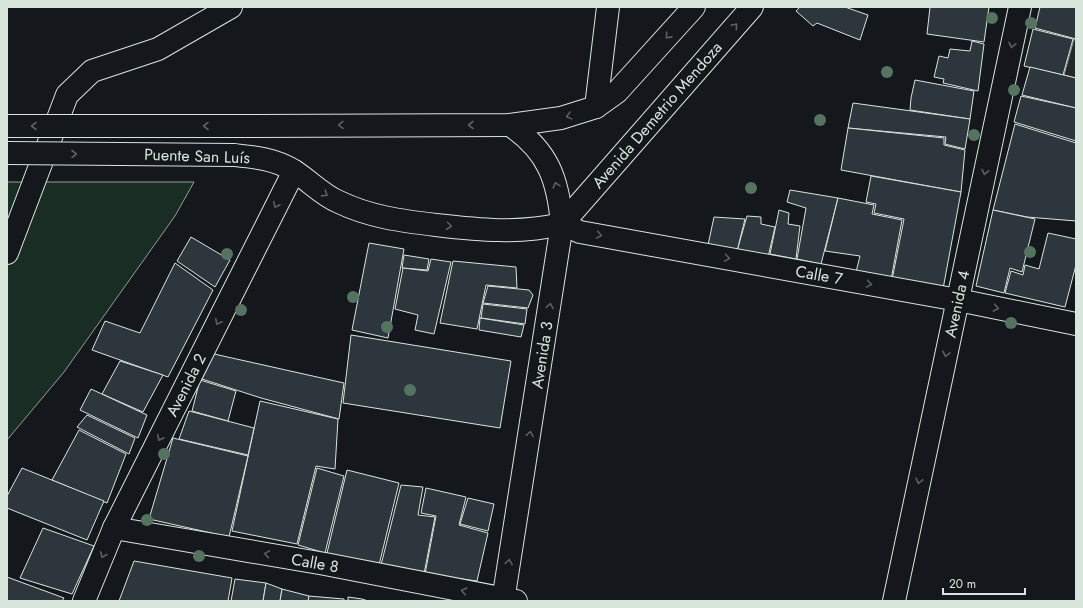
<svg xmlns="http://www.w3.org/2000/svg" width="1083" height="608" viewBox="0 0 1083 608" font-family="Jost,sans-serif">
  <rect width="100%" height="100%" fill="#14181c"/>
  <polygon fill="#1a2d24" stroke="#939e99" points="7,182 194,182 175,216 64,372 7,440"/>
  <polygon fill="#24282b" stroke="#939e99" points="1074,39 1076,40 1076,78 1064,75"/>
  <g fill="#2c363c" stroke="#d8e6dc">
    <polygon points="800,7 845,7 868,15 860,40 817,23 813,26 796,11"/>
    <polygon points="930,7 989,7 984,42 927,34"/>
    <polygon points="1040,7 1076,7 1076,39 1035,28"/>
    <polygon points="1033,29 1073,39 1063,75 1024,66"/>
    <polygon points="972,41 984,44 978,91 943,83 944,79 934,77 939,56 948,58 950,49 970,51"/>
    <polygon points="1030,67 1076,78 1076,108 1022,95"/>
    <polygon points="915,80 974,91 970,119 910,110 911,98"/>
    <polygon points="1021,96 1076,108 1076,141 1014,122"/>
    <polygon points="853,103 970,119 965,149 945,144 946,137 848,128"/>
    <polygon points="1015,124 1076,143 1076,221 1027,217 993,210"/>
    <polygon points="848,128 944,138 944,145 965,150 961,192 841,170"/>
    <polygon points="871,176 961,192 943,289 892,280 904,219 874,213 876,204 866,202"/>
    <polygon points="790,190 838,198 821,264 797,259 806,208 787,202"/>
    <polygon points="838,198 874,205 872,214 902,220 891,280 856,272 860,256 825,251"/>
    <polygon points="779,210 789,213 788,224 800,226 796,259 770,254"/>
    <polygon points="993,210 1035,219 1022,272 1010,268 1004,293 976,286"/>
    <polygon points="747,216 761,217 761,224 775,227 768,257 737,251"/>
    <polygon points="714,217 745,219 737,251 708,245"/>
    <polygon points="1048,233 1076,239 1076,265 1065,307 1005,293 1011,271 1023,275 1025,265 1039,269"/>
    <polygon points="191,237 230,260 215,287 177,261"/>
    <polygon points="369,243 404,249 388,338 352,330"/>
    <polygon points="404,255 429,259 427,270 402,268"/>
    <polygon points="431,259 451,262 434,334 415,330 418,315 395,309 403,268 428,271"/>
    <polygon points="453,261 516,267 517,288 486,285 477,329 440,323"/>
    <polygon points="175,263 213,290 168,377 92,350 105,321 140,333"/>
    <polygon points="488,286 529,290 533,295 528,308 483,303"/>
    <polygon points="483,304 527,309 525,324 481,318"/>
    <polygon points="480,318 524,325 521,337 479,330"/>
    <polygon points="351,335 511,361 500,428 343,403"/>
    <polygon points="214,354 344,383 339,419 261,398 202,379"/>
    <polygon points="120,361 163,375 143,412 102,394"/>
    <polygon points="200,380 236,391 228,421 192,411"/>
    <polygon points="91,389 147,415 138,438 80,410"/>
    <polygon points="260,401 338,419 335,469 316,466 297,544 232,531"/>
    <polygon points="189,411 254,428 248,455 179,439"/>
    <polygon points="87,415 135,438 129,454 77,427"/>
    <polygon points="79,430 126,454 107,503 52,480"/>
    <polygon points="173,438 248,456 229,537 149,519"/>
    <polygon points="22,468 104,501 87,540 7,508 7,496"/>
    <polygon points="317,468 344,476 325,553 298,545"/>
    <polygon points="347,470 399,483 379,565 327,553"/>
    <polygon points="401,485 423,487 418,515 435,517 424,574 381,565"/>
    <polygon points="426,488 466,497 459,525 488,533 477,581 425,574 436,516 421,513"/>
    <polygon points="468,498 494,504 488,531 460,524"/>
    <polygon points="43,528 94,546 72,594 20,578"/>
    <polygon points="134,561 232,578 228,601 119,601"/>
    <polygon points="7,577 64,598 62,601 7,601"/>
    <polygon points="235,579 266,583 263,601 231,601"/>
    <polygon points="266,583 282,589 280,601 263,601"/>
    <polygon points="282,589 309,596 308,601 280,601"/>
    <polygon points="309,596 344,599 344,601 308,601"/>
    <polygon points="348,597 362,599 368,601 348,601"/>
  </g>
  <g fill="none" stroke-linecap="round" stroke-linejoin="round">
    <defs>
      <g id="street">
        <polyline points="596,107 608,7"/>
        <polyline points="7,253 67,95 92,71 158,49 231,7"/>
        <polyline points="114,528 325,564 516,601"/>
        <polyline points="894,601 1020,7"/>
      </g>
      <g id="secondary">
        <polyline points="562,224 580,232 958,300 1076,324"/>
        <polyline points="84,601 114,528 294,171"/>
        <path d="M 503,601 L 562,224 C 558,179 548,151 510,125"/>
      </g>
      <g id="primary">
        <polyline points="245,126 510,125 561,118 596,107 617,92 694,7"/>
        <path d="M 234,155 C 254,157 276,159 294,171 C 310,181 322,195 339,202 C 370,217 402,221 436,225 C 480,230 518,234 562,224 L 752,7"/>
      </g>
    </defs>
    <use href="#street" stroke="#d8e6dc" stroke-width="24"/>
    <use href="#secondary" stroke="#d8e6dc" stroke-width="24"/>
    <use href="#primary" stroke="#d8e6dc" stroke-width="24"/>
    <use href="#street" stroke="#14181c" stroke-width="22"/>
    <use href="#secondary" stroke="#14181c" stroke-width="22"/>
    <use href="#primary" stroke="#14181c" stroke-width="22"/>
    <defs>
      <g id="primary-bridge">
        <polyline points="7,126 245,126"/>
        <polyline points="7,153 234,155"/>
      </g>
    </defs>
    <use href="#primary-bridge" stroke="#d8e6dc" stroke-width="24" stroke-linecap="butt"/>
    <use href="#primary-bridge" stroke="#14181c" stroke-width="22"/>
  </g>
  <g fill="#55745f">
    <circle cx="992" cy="18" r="6"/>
    <circle cx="1031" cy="23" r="6"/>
    <circle cx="887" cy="72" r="6"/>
    <circle cx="1014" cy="90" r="6"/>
    <circle cx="820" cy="120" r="6"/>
    <circle cx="974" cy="135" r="6"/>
    <circle cx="751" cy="188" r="6"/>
    <circle cx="1030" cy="252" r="6"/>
    <circle cx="227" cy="254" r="6"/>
    <circle cx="353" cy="297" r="6"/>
    <circle cx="241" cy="310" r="6"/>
    <circle cx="1011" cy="323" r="6"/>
    <circle cx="387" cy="327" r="6"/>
    <circle cx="410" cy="390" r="6"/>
    <circle cx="164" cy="454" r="6"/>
    <circle cx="147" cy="520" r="6"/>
    <circle cx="199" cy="556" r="6"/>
  </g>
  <defs><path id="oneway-chevron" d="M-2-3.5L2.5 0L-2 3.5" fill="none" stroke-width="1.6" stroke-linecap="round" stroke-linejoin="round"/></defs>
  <g stroke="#59605f">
    <use href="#oneway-chevron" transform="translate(735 26) rotate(-49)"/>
    <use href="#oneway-chevron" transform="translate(668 36) rotate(132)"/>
    <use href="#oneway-chevron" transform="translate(1012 45) rotate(102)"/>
    <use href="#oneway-chevron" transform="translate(569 116) rotate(165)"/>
    <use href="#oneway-chevron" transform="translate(341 125) rotate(179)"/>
    <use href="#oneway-chevron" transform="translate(471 125) rotate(-180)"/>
    <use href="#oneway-chevron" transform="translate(34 126) rotate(-180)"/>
    <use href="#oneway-chevron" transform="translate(206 126) rotate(-180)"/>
    <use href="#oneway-chevron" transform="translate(74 154)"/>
    <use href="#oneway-chevron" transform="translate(985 172) rotate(102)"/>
    <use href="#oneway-chevron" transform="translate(556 185) rotate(-106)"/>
    <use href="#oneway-chevron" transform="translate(325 194) rotate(32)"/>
    <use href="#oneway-chevron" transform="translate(276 205) rotate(117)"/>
    <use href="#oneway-chevron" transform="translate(449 226) rotate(7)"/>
    <use href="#oneway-chevron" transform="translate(599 235) rotate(10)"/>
    <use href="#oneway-chevron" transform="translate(727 258) rotate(10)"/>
    <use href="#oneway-chevron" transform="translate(869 284) rotate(10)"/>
    <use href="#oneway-chevron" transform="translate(550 306) rotate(-81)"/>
    <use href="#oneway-chevron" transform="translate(996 308) rotate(11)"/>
    <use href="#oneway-chevron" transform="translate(218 322) rotate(117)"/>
    <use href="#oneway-chevron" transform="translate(946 354) rotate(102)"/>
    <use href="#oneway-chevron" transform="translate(530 434) rotate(-81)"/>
    <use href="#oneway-chevron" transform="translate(160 438) rotate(117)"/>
    <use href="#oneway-chevron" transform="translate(919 481) rotate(102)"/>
    <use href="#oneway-chevron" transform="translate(267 554) rotate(-170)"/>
    <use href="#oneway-chevron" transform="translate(103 555) rotate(113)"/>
    <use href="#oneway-chevron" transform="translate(509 562) rotate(-81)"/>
    <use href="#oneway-chevron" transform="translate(464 591) rotate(-169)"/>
  </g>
  <g text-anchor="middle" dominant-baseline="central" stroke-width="3" stroke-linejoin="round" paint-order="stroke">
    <g font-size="16" fill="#d8e6dc" stroke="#14181c">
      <text transform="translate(657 115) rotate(-49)">Avenida Demetrio Mendoza</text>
      <text transform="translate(197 156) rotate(2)">Puente San Luís</text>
      <text transform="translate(819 275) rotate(10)">Calle 7</text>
      <text transform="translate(957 304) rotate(-78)">Avenida 4</text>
      <text transform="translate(542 355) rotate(-81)">Avenida 3</text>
      <text transform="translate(186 385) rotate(-63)">Avenida 2</text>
      <text transform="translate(315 563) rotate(10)">Calle 8</text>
    </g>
  </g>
  <rect width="1083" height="608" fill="none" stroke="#d8e6dc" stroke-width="16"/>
  <path d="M943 588v6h82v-6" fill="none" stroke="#d8e6dc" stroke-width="2"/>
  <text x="949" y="588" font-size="12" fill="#d8e6dc" stroke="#14181c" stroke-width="3" paint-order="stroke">20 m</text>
</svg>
